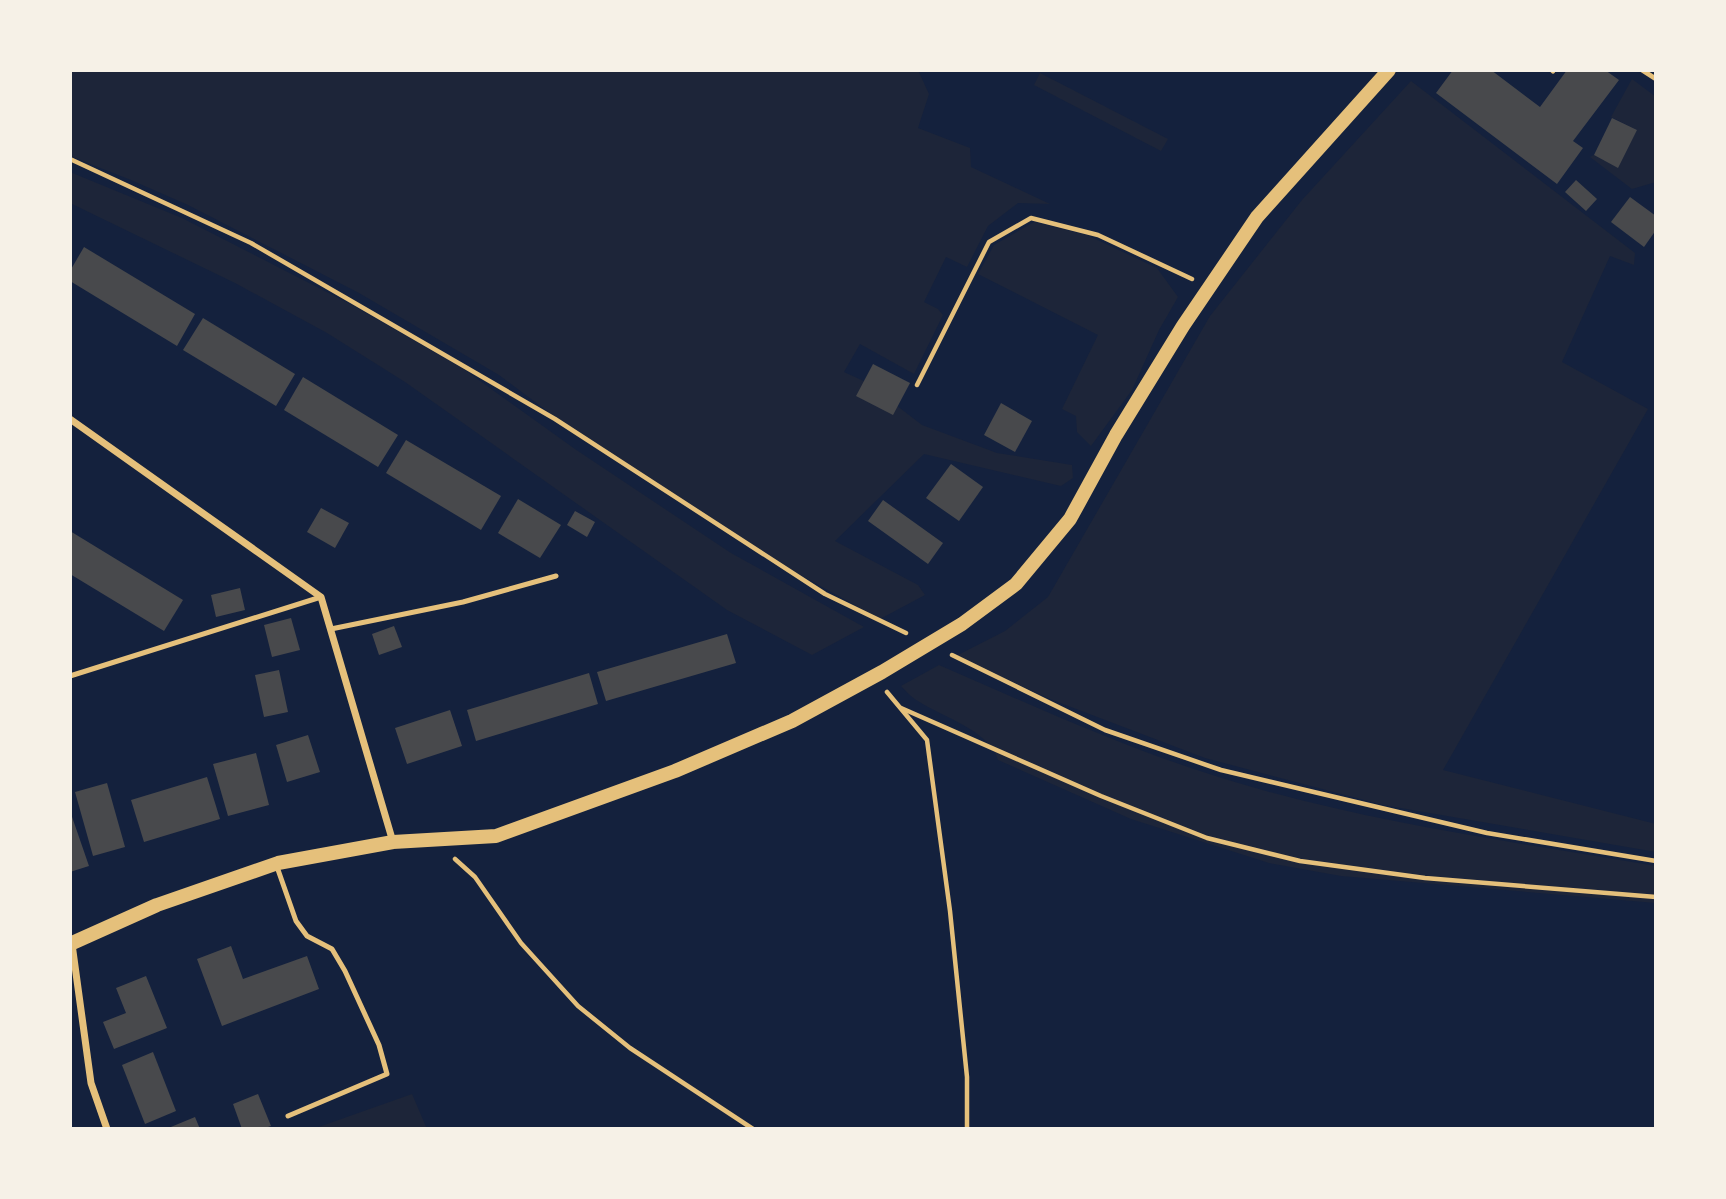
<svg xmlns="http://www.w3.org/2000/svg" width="1726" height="1199" viewBox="0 0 1726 1199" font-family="'Noto Sans',sans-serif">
  <rect width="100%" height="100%" fill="#14213d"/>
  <g fill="#1d2539">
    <polygon points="70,70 918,70 929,94 918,128 970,148 971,167 1050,204 1018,203 988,226 967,267 946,257 924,302 938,309 943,315 914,374 860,344 844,372 866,382 922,425 997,453 1072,465 1073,478 1061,486 924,454 835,541 918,585 925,595 880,619 739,541 582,437 499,375 359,293 188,205 131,180 70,156"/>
    <polygon points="1040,73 1168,139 1161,151 1034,85"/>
    <polygon points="1632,79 1656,97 1656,182 1632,189 1590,157 1594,155 1617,167 1637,130 1611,117"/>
    <polygon points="1411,81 1635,253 1634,265 1610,256 1562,362 1648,409 1443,770 1656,824 1656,852 1383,805 1205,758 1050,699 956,656 1005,631 1048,597 1210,316 1302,200"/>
    <polygon points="70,172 182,218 352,305 462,368 575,449 731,553 864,627 812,655 727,610 405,382 327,333 235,283 70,203"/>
    <polygon points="1034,222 1087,235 1157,268 1178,297 1159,330 1132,390 1091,446 1077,432 1076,416 1062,409 1098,335 978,274 994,245"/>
    <path d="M 939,665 C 1025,702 1111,742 1200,771 C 1347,820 1503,840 1656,866 L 1656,903 L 1341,876 L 1269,863 L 1131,819 L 998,760 C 989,730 942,717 918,701 C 912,698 906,691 901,686 Z"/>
    <polygon points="412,1094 427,1129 313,1129"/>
  </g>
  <g fill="#48494c">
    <polygon points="1453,70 1491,70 1540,107 1567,70 1605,70 1619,80 1573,141 1583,148 1557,184 1436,93"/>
    <polygon points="1612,118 1637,130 1618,168 1594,155"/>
    <polygon points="1576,180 1597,199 1586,211 1565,192"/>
    <polygon points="1630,197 1656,216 1656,230 1644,247 1611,222"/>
    <polygon points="84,247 195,314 177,346 70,281 70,271"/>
    <polygon points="203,318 295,374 276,406 183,350"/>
    <polygon points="873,364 910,383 893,415 856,396"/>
    <polygon points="303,377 398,435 378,467 284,410"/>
    <polygon points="1001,403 1032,421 1015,452 984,435"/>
    <polygon points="406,440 501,496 481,530 386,473"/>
    <polygon points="951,464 983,487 959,521 926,498"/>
    <polygon points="518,499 561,525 540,558 498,533"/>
    <polygon points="883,500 943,543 928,564 868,521"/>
    <polygon points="321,508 349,523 335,548 307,532"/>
    <polygon points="575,511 595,522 587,537 567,525"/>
    <polygon points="70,531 183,600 164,631 70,574"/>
    <polygon points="240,588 245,610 216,617 211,595"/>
    <polygon points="291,618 300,650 272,657 264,625"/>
    <polygon points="394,626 402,647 379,655 372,634"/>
    <polygon points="727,634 736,663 606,701 597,672"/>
    <polygon points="279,670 288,712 264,717 255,675"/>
    <polygon points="589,673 598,704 476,741 467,710"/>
    <polygon points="450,710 462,746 407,764 395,728"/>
    <polygon points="308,735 320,772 287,782 276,745"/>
    <polygon points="256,753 269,805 228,816 213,764"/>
    <polygon points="207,777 220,819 144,842 131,800"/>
    <polygon points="107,783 125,847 93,856 75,792"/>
    <polygon points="70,811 89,866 70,872"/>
    <polygon points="231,946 243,979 307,956 319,989 222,1026 197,959"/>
    <polygon points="146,976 167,1028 114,1049 103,1022 126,1013 116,988"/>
    <polygon points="153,1052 176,1111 145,1124 122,1065"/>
    <polygon points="258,1094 271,1126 262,1129 242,1129 233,1104"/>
    <polygon points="195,1117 200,1129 166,1129"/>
  </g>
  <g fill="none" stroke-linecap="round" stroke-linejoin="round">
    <g stroke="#e5c07b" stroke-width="4.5">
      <polyline points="70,159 251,243 555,419 825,594 906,633"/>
      <polyline points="917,385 989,242 1031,218 1098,235 1192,279"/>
      <polyline points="952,655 1105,730 1221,770 1487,833 1656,861"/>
      <polyline points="887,692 927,740 950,911 967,1077 967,1129"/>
      <polyline points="901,708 1101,796 1207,838 1300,861 1425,878 1656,897"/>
      <polyline points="455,859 475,877 521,943 578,1006 630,1048 753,1129"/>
    </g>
    <g stroke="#e5c07b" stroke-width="5">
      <polyline points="1552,70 1553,71"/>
      <polyline points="1642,70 1656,79"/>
      <polyline points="331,629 463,602 556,576"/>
      <polyline points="70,676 321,597"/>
      <polyline points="276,864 296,921 307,936 332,949 345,971 379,1045 387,1074 288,1116"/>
    </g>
    <g stroke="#e5c07b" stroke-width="7">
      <polyline points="70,419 321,597 393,842"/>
      <polyline points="72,944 91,1083 107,1129"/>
    </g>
    <polyline stroke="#e5c07b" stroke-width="14" points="70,944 157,905 278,863 393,842 496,836 675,771 792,721 882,672 962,624 1016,584 1070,519 1116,435 1183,326 1257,217 1389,70"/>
  </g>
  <rect width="1726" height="1199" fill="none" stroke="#f6f1e7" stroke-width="144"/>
</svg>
